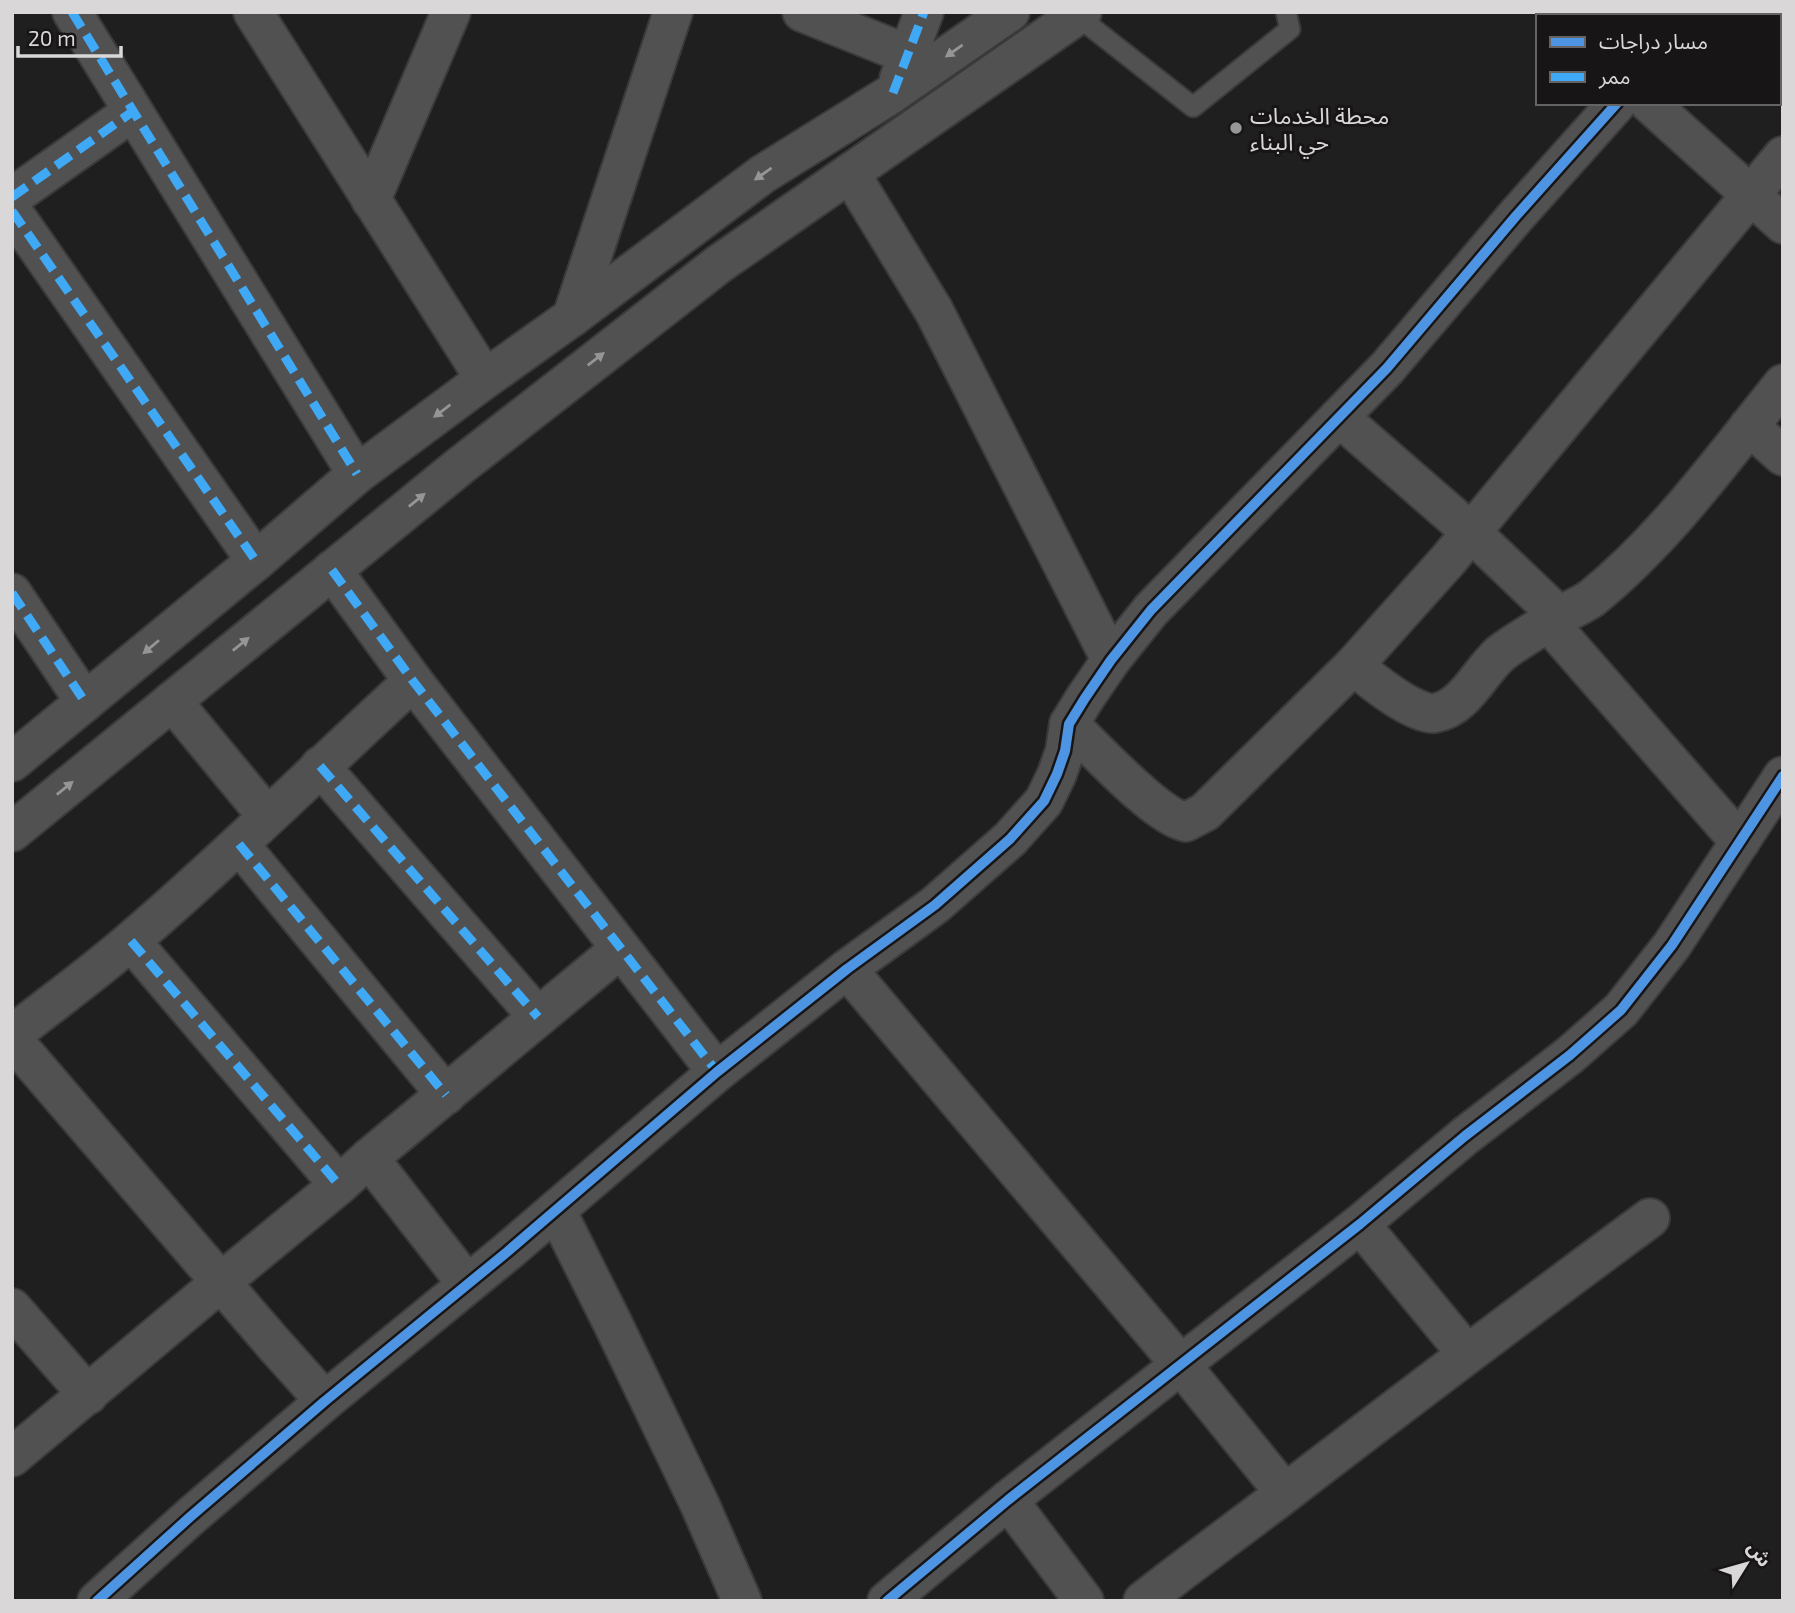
<svg xmlns="http://www.w3.org/2000/svg" width="1795" height="1613" viewBox="0 0 1795 1613" font-family="'Exo 2','Noto Sans Arabic',sans-serif">
  <rect width="100%" height="100%" fill="#201f20"/>
  <g fill="none" stroke-linecap="round" stroke-linejoin="round">
    <defs>
      <polyline id="service" points="1076,15 1193,107 1290,29 1286,12"/>
      <g id="minor">
        <polyline points="72,12 357,474"/>
        <polyline points="253,12 485,379"/>
        <polyline points="802,12 909,55"/>
        <polyline points="1570,12 1572,16"/>
        <polyline points="1689,16 1692,12"/>
        <polyline points="899,79 924,12"/>
        <polyline points="1649,103 1783,224"/>
        <polyline points="850,173 934,311 1111,660"/>
        <polyline points="12,197 132,112"/>
        <polyline points="371,200 451,12"/>
        <polyline points="12,211 256,561"/>
        <polyline points="572,317 673,12"/>
        <polyline points="1339,417 1471,532 1559,616"/>
        <polyline points="1749,426 1783,456"/>
        <polyline points="332,570 413,681 717,1072"/>
        <polyline points="12,593 85,702"/>
        <polyline points="1549,623 1740,842"/>
        <path d="M 1354,665 C 1369,679 1415,716 1435,713 C 1465,708 1480,671 1501,653 C 1518,640 1541,627 1559,616 C 1570,610 1582,605 1592,598 C 1667,537 1723,458 1783,384"/>
        <polyline points="172,701 267,816"/>
        <path d="M 1069,724 C 1093,747 1157,817 1186,822 L 1205,812 L 1354,665 L 1449,559 L 1783,156"/>
        <polyline points="320,766 538,1017"/>
        <polyline points="239,844 446,1095"/>
        <polyline points="131,941 339,1185"/>
        <polyline points="847,969 1181,1365 1285,1493"/>
        <path d="M 12,1035 C 52,1003 94,973 133,939 C 229,857 319,767 413,681"/>
        <polyline points="12,1039 273,1343 325,1401"/>
        <polyline points="369,1158 467,1284"/>
        <polyline points="556,1210 612,1322 700,1505 742,1601"/>
        <polyline points="1360,1224 1467,1354"/>
        <polyline points="12,1308 88,1395"/>
        <polyline points="12,1457 221,1282 339,1185 369,1158 620,949"/>
        <polyline points="1008,1500 1084,1601"/>
        <polyline points="97,1601 190,1517 325,1401 507,1252 717,1072 847,969 935,905 1010,839 1044,801 1057,774 1065,751 1069,724 1085,698 1111,660 1151,610 1387,368 1516,216 1617,103"/>
        <polyline points="887,1601 1008,1500 1360,1224 1465,1136 1570,1055 1621,1010 1672,945 1783,776"/>
        <path d="M 1143,1601 C 1191,1563 1240,1528 1288,1491 C 1408,1399 1528,1308 1650,1218"/>
      </g>
      <g id="secondary">
        <polyline points="12,762 256,561 357,474 485,379 572,317 763,174 893,93 1010,12"/>
        <polyline points="12,832 460,466 719,264 1082,12"/>
      </g>
    </defs>
    <use href="#service" stroke="#3b3a3a" stroke-width="23"/>
    <use href="#minor" stroke="#3b3a3a" stroke-width="42"/>
    <use href="#secondary" stroke="#3b3a3a" stroke-width="42"/>
    <use href="#service" stroke="#525152" stroke-width="19"/>
    <use href="#minor" stroke="#525152" stroke-width="38"/>
    <use href="#secondary" stroke="#525152" stroke-width="38"/>
    <g stroke="#3fa9f5" stroke-width="9" stroke-dasharray="18 9" stroke-linecap="butt">
      <polyline points="72,12 357,474"/>
      <polyline points="893,93 924,12"/>
      <polyline points="12,197 132,112"/>
      <polyline points="12,211 256,561"/>
      <polyline points="332,570 413,681 717,1072"/>
      <polyline points="12,593 85,702"/>
      <polyline points="320,766 538,1017"/>
      <polyline points="239,844 446,1095"/>
      <polyline points="131,941 339,1185"/>
    </g>
    <defs>
      <g id="cycleway">
        <polyline points="97,1601 190,1517 325,1401 507,1252 717,1072 847,969 935,905 1010,839 1044,801 1057,774 1065,751 1069,724 1085,698 1111,660 1151,610 1387,368 1516,216 1617,103"/>
        <polyline points="887,1601 1008,1500 1360,1224 1465,1136 1570,1055 1621,1010 1672,945 1783,776"/>
      </g>
    </defs>
    <use href="#cycleway" stroke="#181516" stroke-width="15"/>
    <use href="#cycleway" stroke="#4d94e3" stroke-width="10"/>
  </g>
  <defs><path id="oneway-solid" d="M-6-.8H1V-3.2L6.5 0L1 3.2V.8H-6Z" transform="scale(1.75)"/></defs>
  <g fill="#969495">
    <use href="#oneway-solid" transform="translate(954 51) rotate(145)"/>
    <use href="#oneway-solid" transform="translate(763 174) rotate(145)"/>
    <use href="#oneway-solid" transform="translate(596 359) rotate(-38)"/>
    <use href="#oneway-solid" transform="translate(442 411) rotate(143)"/>
    <use href="#oneway-solid" transform="translate(417 500) rotate(-39)"/>
    <use href="#oneway-solid" transform="translate(241 644) rotate(-39)"/>
    <use href="#oneway-solid" transform="translate(151 647) rotate(140)"/>
    <use href="#oneway-solid" transform="translate(65 788) rotate(-39)"/>
  </g>
  <circle fill="#989798" stroke="#181516" stroke-width="2.5" cx="1236" cy="128" r="7"/>
  <g text-anchor="middle" dominant-baseline="central" stroke-width="6" stroke-linejoin="round" paint-order="stroke">
    <g font-size="23" fill="#d9d7d8" stroke="#181516" text-anchor="start">
      <text x="1250" y="115">محطة الخدمات<tspan x="1250" dy="26">حي البناء</tspan></text>
    </g>
  </g>
  <rect width="1795" height="1613" fill="none" stroke="#d9d7d8" stroke-width="28"/>
  <rect x="1536" y="14" width="245" height="91" fill="#181516" stroke="#656364" stroke-width="2"/>
  <rect x="1550" y="37" width="35" height="10" fill="#4d94e3" stroke="#656364" stroke-width="2"/>
  <text x="1599" y="49" font-size="21" fill="#d9d7d8">مسار دراجات</text>
  <rect x="1550" y="72" width="35" height="10" fill="#3fa9f5" stroke="#656364" stroke-width="2"/>
  <text x="1599" y="84" font-size="21" fill="#d9d7d8">ممر</text>
  <g transform="translate(1746 1564) rotate(53)" stroke="#181516" stroke-width="5" paint-order="stroke">
  <path d="M0-5L12 26L0 18L-12 26Z" fill="#d9d7d8"/>
  <text y="-10" font-size="19" font-weight="bold" text-anchor="middle" fill="#d9d7d8">ش</text>
  </g>
  <path d="M18 46v10h103v-10" fill="none" stroke="#d9d7d8" stroke-width="3.5"/>
  <text x="28" y="46" font-size="21" fill="#d9d7d8" stroke="#181516" stroke-width="5" paint-order="stroke">20 m</text>
</svg>
